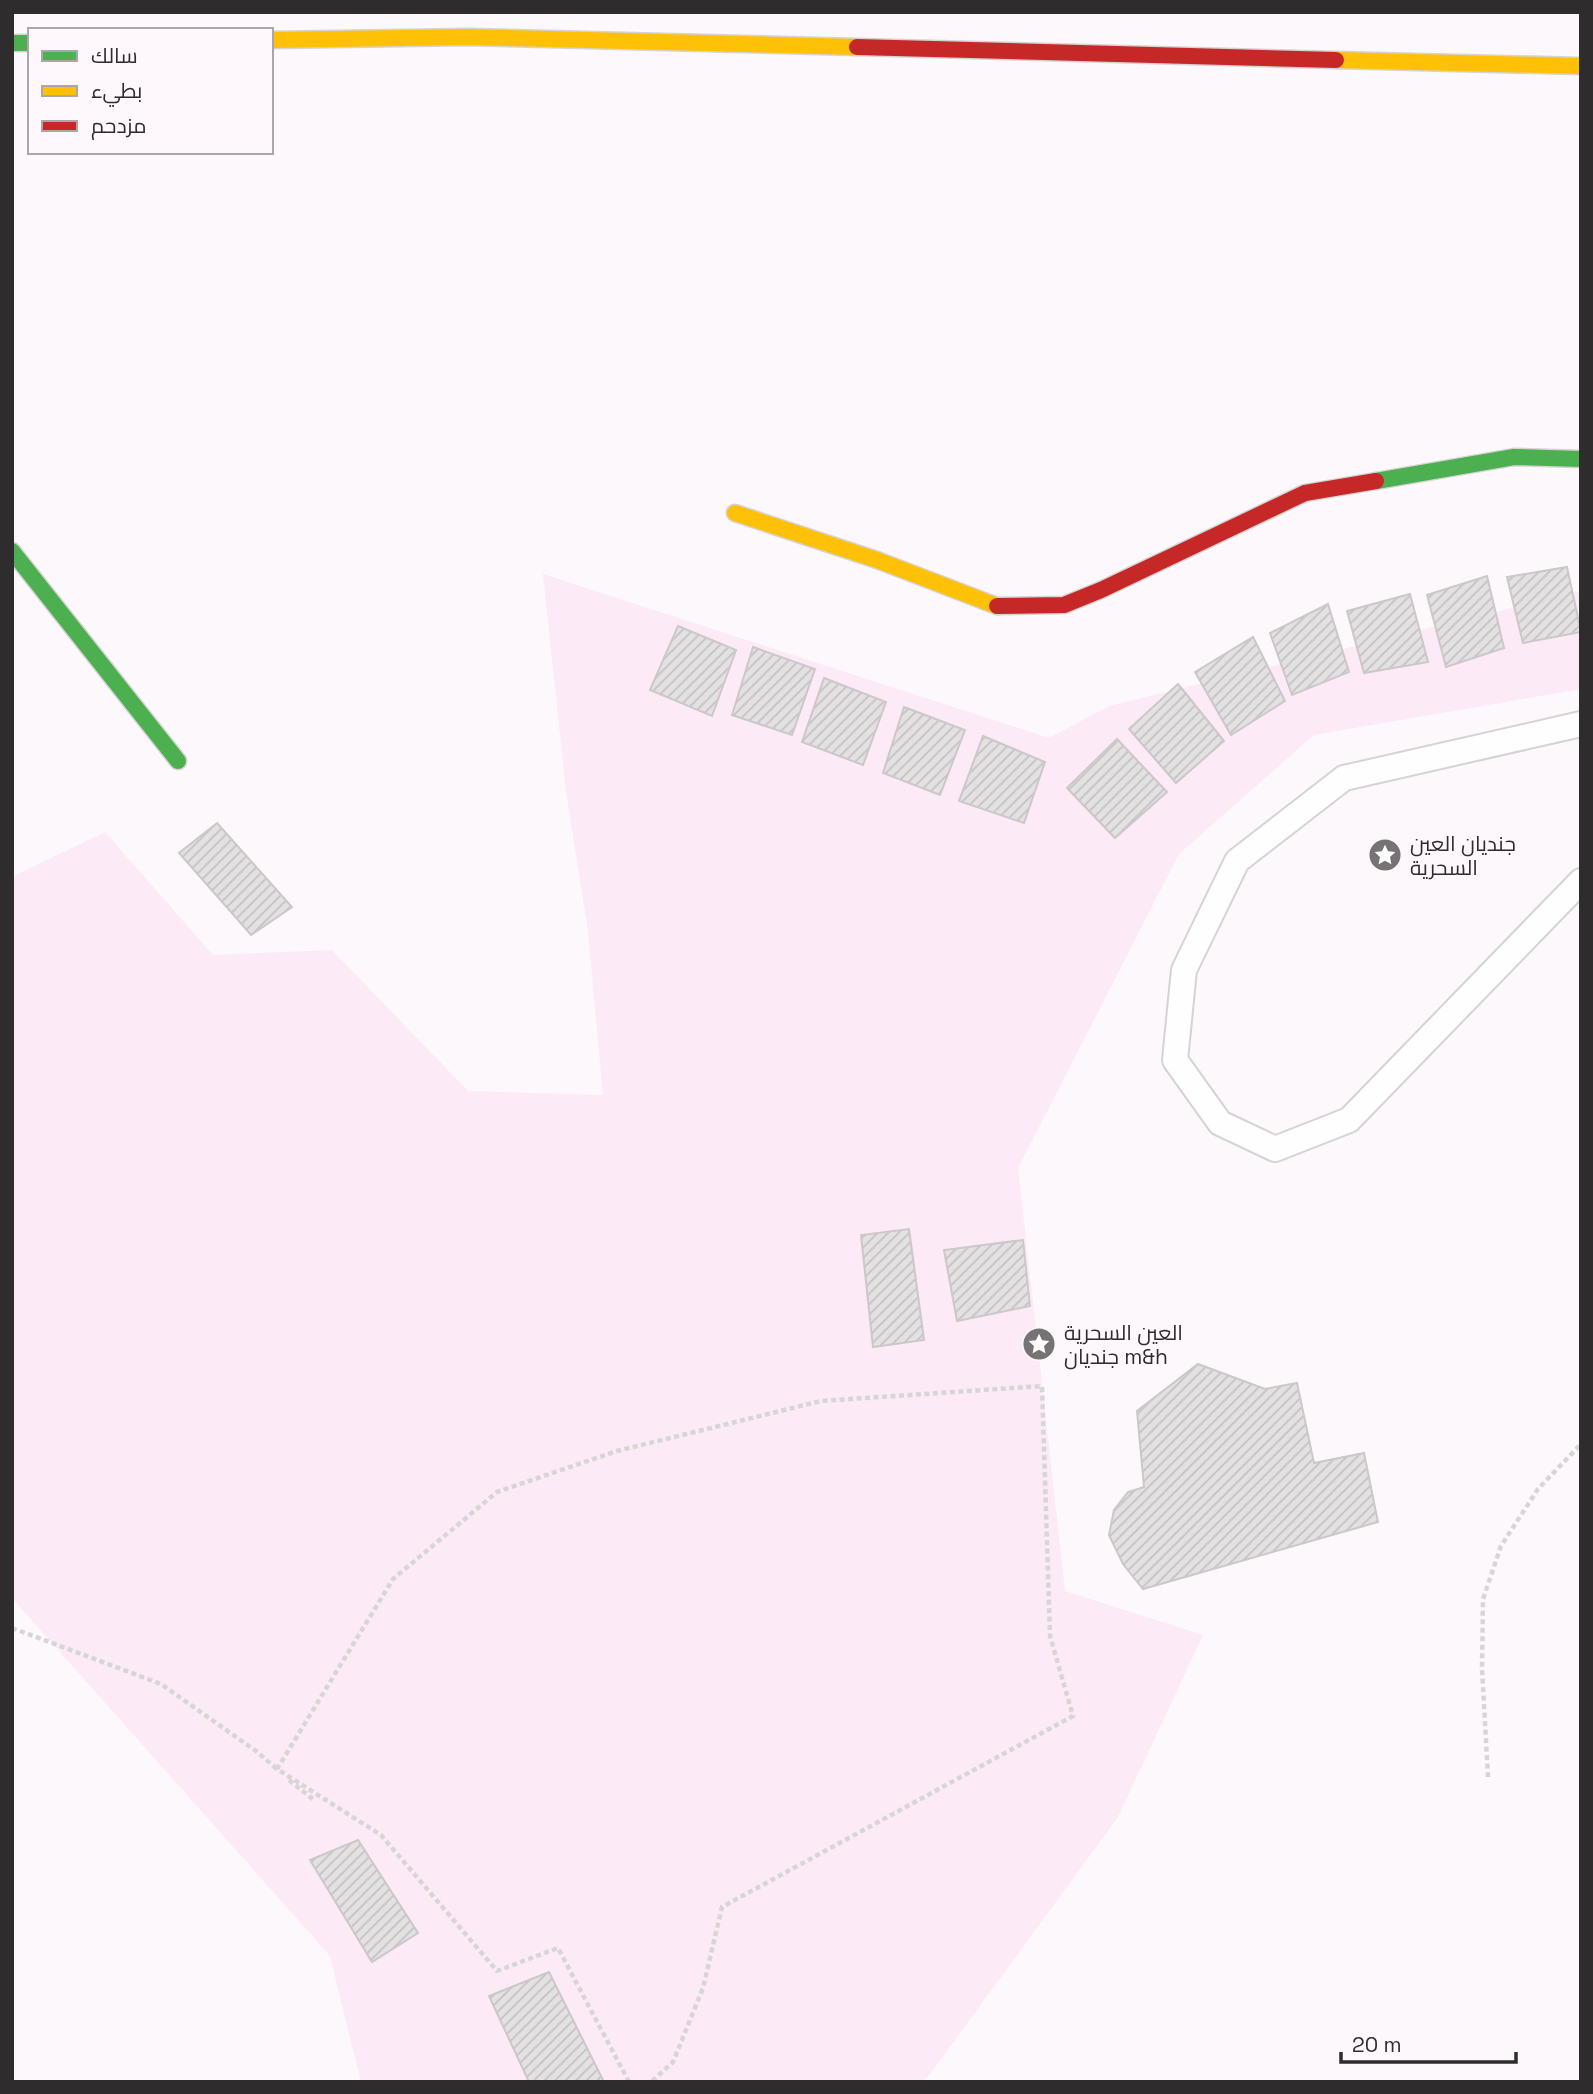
<svg xmlns="http://www.w3.org/2000/svg" width="1593" height="2094" viewBox="0 0 1593 2094" font-family="'Space Grotesk',Cairo,sans-serif">
  <defs>
    <pattern id="building-hatch" width="6" height="6" patternUnits="userSpaceOnUse" patternTransform="scale(1.75)"><rect width="6" height="6" fill="#e4e1e3"/><path d="M-1 1l2-2M0 6l6-6M5 7l2-2" fill="none" stroke="#c4c1c3"/></pattern>
  </defs>
  <rect width="100%" height="100%" fill="#fdf8fb"/>
  <polygon fill="#fceaf6" points="543,574 1049,738 1109,706 1581,591 1581,689 1314,735 1179,854 1018,1168 1065,1591 1203,1635 1118,1817 930,2074 922,2082 361,2082 330,1956 12,1598 12,877 105,832 213,955 332,950 468,1091 603,1095 588,931 566,791"/>
  <g fill="url(#building-hatch)" stroke="#ccc8ca" stroke-width="2">
    <polygon points="1567,567 1581,632 1523,643 1507,577"/>
    <polygon points="1487,576 1504,648 1446,667 1427,595"/>
    <polygon points="1410,594 1428,662 1364,673 1347,611"/>
    <polygon points="1328,604 1349,672 1292,695 1270,633"/>
    <polygon points="678,626 736,650 712,716 650,690"/>
    <polygon points="1253,637 1285,701 1231,735 1195,672"/>
    <polygon points="753,647 815,669 792,735 732,715"/>
    <polygon points="824,678 886,702 863,765 802,742"/>
    <polygon points="1178,684 1224,741 1176,783 1129,729"/>
    <polygon points="904,707 965,730 940,795 883,773"/>
    <polygon points="983,736 1045,762 1024,823 959,801"/>
    <polygon points="1117,739 1167,792 1115,838 1067,788"/>
    <polygon points="217,823 292,907 251,935 179,853"/>
    <polygon points="909,1229 924,1340 873,1347 861,1235"/>
    <polygon points="1023,1240 1030,1306 957,1321 944,1250"/>
    <polygon points="1198,1364 1265,1389 1297,1383 1314,1463 1364,1453 1378,1522 1143,1589 1123,1564 1109,1535 1114,1510 1128,1492 1144,1487 1137,1411"/>
    <polygon points="358,1840 418,1933 372,1962 310,1860"/>
    <polygon points="549,1972 604,2082 529,2082 489,1996"/>
  </g>
  <g fill="none" stroke-linecap="round" stroke-linejoin="round">
    <defs>
      <polyline id="lane" points="1581,724 1344,778 1237,861 1184,970 1175,1060 1220,1123 1275,1149 1349,1120 1581,881"/>
      <g id="fast">
        <polyline points="12,43 30,43"/>
        <polyline points="1376,481 1514,457 1581,459"/>
        <polyline points="12,551 178,761"/>
      </g>
      <g id="slow">
        <polyline points="271,40 467,37 857,47"/>
        <polyline points="1336,60 1581,66"/>
        <polyline points="735,513 877,560 997,606"/>
      </g>
      <g id="jam">
        <polyline points="857,47 1336,60"/>
        <polyline points="997,606 1064,605 1101,590 1305,493 1376,481"/>
      </g>
    </defs>
    <use href="#lane" stroke="#d6d3d5" stroke-width="28"/>
    <use href="#fast" stroke="#d6d3d5" stroke-width="19"/>
    <use href="#slow" stroke="#d6d3d5" stroke-width="19"/>
    <use href="#jam" stroke="#d6d3d5" stroke-width="19"/>
    <g stroke="#d7d6d6" stroke-width="4.5" stroke-dasharray="5 3.5" stroke-linecap="butt">
      <polyline points="12,1628 161,1684 256,1751 277,1769"/>
      <polyline points="1488,1777 1482,1668 1483,1599 1501,1546 1538,1489 1581,1444"/>
      <polyline points="289,1780 315,1801"/>
      <polyline points="629,2082 558,1948 497,1971 381,1835 277,1769 393,1579 497,1492 617,1451 821,1401 1042,1386 1050,1636 1073,1716 722,1907 703,1988 673,2062 651,2082"/>
    </g>
    <use href="#lane" stroke="#fffefe" stroke-width="24"/>
    <use href="#fast" stroke="#4caf50" stroke-width="16"/>
    <use href="#slow" stroke="#ffc107" stroke-width="16"/>
    <use href="#jam" stroke="#c62828" stroke-width="16"/>
  </g>
  <defs>
    <symbol id="sight-disc" viewBox="-11 -11 22 22"><circle r="9.5" fill="#767375" stroke="#fef7fb"/><path d="M0-6L1.8-2.2L6-1.7L2.9 1.2L3.7 5.4L0 3.3L-3.7 5.4L-2.9 1.2L-6-1.7L-1.8-2.2Z" fill="#fff"/></symbol>
  </defs>
  <g fill-rule="evenodd">
    <use href="#sight-disc" x="1366" y="836" width="38" height="38"/>
    <use href="#sight-disc" x="1020" y="1325" width="38" height="38"/>
  </g>
  <g text-anchor="middle" dominant-baseline="central" stroke-width="5" stroke-linejoin="round" paint-order="stroke">
    <g font-size="21" fill="#2e2c2d" stroke="#fef7fb" text-anchor="start">
      <text x="1410" y="843">جنديان العين<tspan x="1410" dy="24">السحرية</tspan></text>
      <text x="1064" y="1332">العين السحرية<tspan x="1064" dy="24">جنديان m&amp;h</tspan></text>
    </g>
  </g>
  <rect width="1593" height="2094" fill="none" stroke="#2e2c2d" stroke-width="28"/>
  <rect x="28" y="28" width="245" height="126" fill="#fef7fb" stroke="#aba6a9" stroke-width="2"/>
  <rect x="42" y="51" width="35" height="10" fill="#4caf50" stroke="#aba6a9" stroke-width="2"/>
  <text x="91" y="63" font-size="21" fill="#2e2c2d">سالك</text>
  <rect x="42" y="86" width="35" height="10" fill="#ffc107" stroke="#aba6a9" stroke-width="2"/>
  <text x="91" y="98" font-size="21" fill="#2e2c2d">بطيء</text>
  <rect x="42" y="121" width="35" height="10" fill="#c62828" stroke="#aba6a9" stroke-width="2"/>
  <text x="91" y="133" font-size="21" fill="#2e2c2d">مزدحم</text>
  <path d="M1341 2052v10h175v-10" fill="none" stroke="#2e2c2d" stroke-width="3.5"/>
  <text x="1352" y="2052" font-size="21" fill="#2e2c2d" stroke="#fef7fb" stroke-width="5" paint-order="stroke">20 m</text>
</svg>
